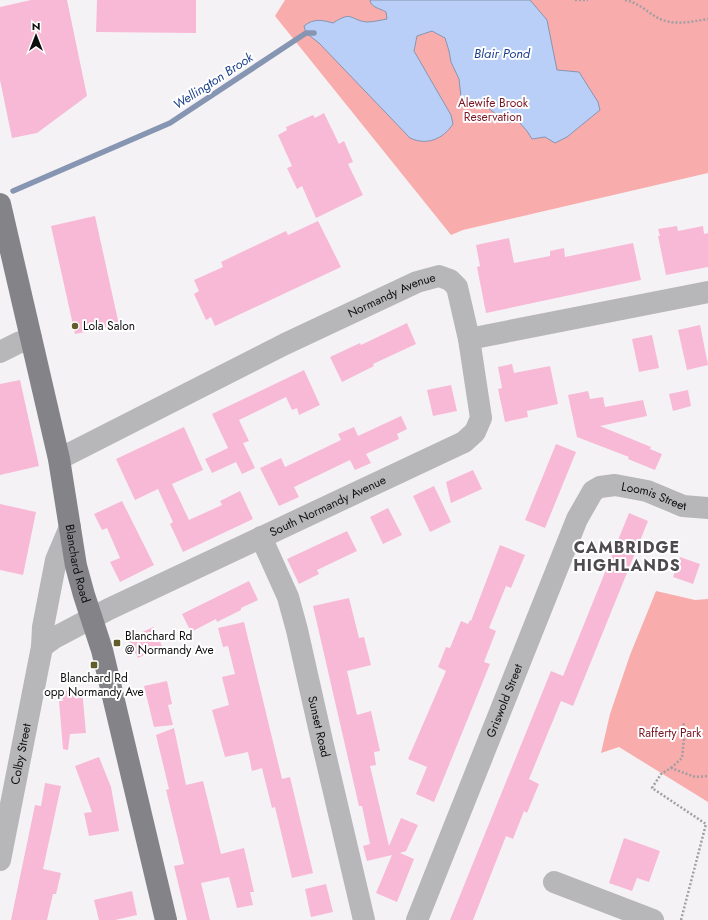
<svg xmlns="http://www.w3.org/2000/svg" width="708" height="920" viewBox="0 0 708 920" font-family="Jost,sans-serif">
  <rect width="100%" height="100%" fill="#f5f2f6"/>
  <g fill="#f9acac">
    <polygon points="285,0 708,0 708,173 463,230 451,235 275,16"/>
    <polygon points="656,591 695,600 708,599 708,802 619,747 601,753 610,714 630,655"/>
  </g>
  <path fill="#b9cff7" stroke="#8695b1" d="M 370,0 L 530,0 L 547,20 L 557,70 L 579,72 L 598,102 L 600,110 L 567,137 L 555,143 L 545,137 L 532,139 L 527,131 L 518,121 L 507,123 L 487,107 L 461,97 L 459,79 L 451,62 L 449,51 L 445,38 L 432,31 L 417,36 L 414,51 L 451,115 L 453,124 C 443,139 427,146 410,138 L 319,43 L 306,33 L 304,26 C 314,18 322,20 333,23 C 353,10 349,20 367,22 C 373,22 381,20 387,19 L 386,12 C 380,8 371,8 370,0 Z"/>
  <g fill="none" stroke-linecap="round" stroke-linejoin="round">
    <polyline stroke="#8695b1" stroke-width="5.5" points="13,191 170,123 306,33 314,33"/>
  </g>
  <g fill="#f8b9d6">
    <polygon points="31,0 67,0 87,96 37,133 12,138 0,80 0,7"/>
    <polygon points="97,0 196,0 196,33 96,32"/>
    <polygon points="324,113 339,144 344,141 353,162 348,164 363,195 316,218 302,186 297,189 287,168 292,166 278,135 287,130 286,127 313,115 315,118"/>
    <polygon points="95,216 119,325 75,334 51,226"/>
    <polygon points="318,221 341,267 215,326 211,317 206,320 194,294 199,291 194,280 223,267 221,262 286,231 288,235"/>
    <polygon points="677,226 678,231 703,226 704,234 708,233 708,267 666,275 658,236 660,236 658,229"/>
    <polygon points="509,238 514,263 550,256 550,251 564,248 565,257 633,243 641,280 486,313 477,267 480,266 476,245"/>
    <polygon points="407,323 416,344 373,364 374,366 342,382 330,357 360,343 361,345"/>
    <polygon points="700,325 708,365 687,370 678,330"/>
    <polygon points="652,335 659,368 639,372 632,339"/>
    <polygon points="512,364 514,373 550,366 558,404 527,411 528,417 505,422 498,389 502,388 498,367"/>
    <polygon points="304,370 320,405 299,415 297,408 292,410 286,397 239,420 249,441 243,443 255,468 242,474 236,462 212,473 205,459 228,448 212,414"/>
    <polygon points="20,380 39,466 0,475 0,384"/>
    <polygon points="451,385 457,411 433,416 427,390"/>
    <polygon points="688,390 691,406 673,411 669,394"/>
    <polygon points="588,391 590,399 603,397 605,407 643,400 647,416 600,426 651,447 650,449 662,454 655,470 628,459 629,457 577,437 568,395"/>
    <polygon points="401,416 407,429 397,434 399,439 366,454 371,463 355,470 350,460 294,487 299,497 279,506 260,468 281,458 285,467 341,440 338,434 354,427 358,436"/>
    <polygon points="184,427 203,470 172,484 189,520 222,505 220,501 240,491 253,519 183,552 170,524 173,522 158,489 135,500 116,459"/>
    <polygon points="556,444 576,452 545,528 525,520"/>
    <polygon points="473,470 482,489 451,503 446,482"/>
    <polygon points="434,486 451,522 430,532 413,496"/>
    <polygon points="122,501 154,565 120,582 110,562 120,558 107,528 102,530 94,514"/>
    <polygon points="0,504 36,512 23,575 0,570"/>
    <polygon points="388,508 402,535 383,544 370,517"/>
    <polygon points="629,513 648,521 573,706 561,701 529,779 539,784 527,813 524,811 513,839 506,836 473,920 450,920 551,671 563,676"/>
    <polygon points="347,531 357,551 317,570 319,574 299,584 287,559"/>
    <polygon points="500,545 525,555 511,588 506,586 489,628 496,631 484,662 490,664 434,802 416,794 427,767 408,759 446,671 438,667 446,647 450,648 461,621 468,624 470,620 471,621"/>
    <polygon points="680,557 700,564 693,584 673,577"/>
    <polygon points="249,581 258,600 241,608 241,610 217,622 216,619 191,632 182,614"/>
    <polygon points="349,598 359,638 364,637 371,665 347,671 357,715 371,711 380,751 374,752 376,765 370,766 389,846 401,818 418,825 406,851 400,853 414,859 397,902 376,893 392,855 367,861 363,846 370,844 362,806 359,806 313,606"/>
    <polygon points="244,622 282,779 290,777 313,873 292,878 275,807 272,808 262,768 252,771 248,752 225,757 212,710 229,705 222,677 235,674 228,646 223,647 218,628"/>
    <polygon points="153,627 162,646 138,658 128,639"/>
    <polygon points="167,681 172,704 168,705 173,725 154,727 144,686"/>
    <polygon points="82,689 86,733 70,734 68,750 63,749 59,701 63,701 62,691"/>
    <polygon points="174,728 186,785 203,781 221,854 244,848 254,892 250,892 253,905 237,908 229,877 201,883 210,920 187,920 174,866 184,864 166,790 169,789 156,735"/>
    <polygon points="99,757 111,787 119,831 89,836 84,813 92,812 75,766"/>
    <polygon points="45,783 61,786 43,869 61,873 56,894 53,894 47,920 11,920 35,805 41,806"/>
    <polygon points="624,838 660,851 649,882 637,878 632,891 609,883"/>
    <polygon points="326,884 333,912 311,917 305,889"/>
    <polygon points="132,891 137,915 115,920 99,920 94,900"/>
  </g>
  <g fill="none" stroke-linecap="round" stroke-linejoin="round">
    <g stroke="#a19fa2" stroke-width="2.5" stroke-dasharray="2 2" stroke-linecap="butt">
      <polyline points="575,0 588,0"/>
      <path d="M 625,0 C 636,2 644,9 653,15 C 670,27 689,22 708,19"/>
      <polyline points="671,768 682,758 685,729 683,722"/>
      <polyline points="681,920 706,824 652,788 661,774 671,768 695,777 708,776"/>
    </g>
    <g stroke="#b7b6b9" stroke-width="22">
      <polyline points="0,352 18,343 31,338"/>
      <path id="s1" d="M 59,459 L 285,344 L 417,282 L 439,276 L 450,280 L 457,287 L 469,339 L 708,292"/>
      <path id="s2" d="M 261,537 L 288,597 L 297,630 L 322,741 L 364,920"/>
      <path id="s3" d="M 42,647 L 54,638 L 109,609 L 464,442 L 475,432 L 481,418 L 469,339"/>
      <path id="s4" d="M 0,860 L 42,647 L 43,627 L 56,560 L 70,527"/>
      <polyline points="554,882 653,920"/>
      <path id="s5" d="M 417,920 L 577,519 L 593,491 L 600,487 L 615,485 L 647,491 L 683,506 L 708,508"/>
    </g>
    <path stroke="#848387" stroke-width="22" id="s6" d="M 0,204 L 59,459 L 76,566 L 84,595 L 102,650 L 166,920"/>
  </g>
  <g fill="#615e2b" stroke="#fff" stroke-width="1.5">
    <circle cx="75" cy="326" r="4"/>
    <rect x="113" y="639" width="8" height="8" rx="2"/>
    <rect x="90" y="661" width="8" height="8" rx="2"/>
  </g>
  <g text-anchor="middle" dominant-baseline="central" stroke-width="4" stroke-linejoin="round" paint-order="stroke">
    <g font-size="12" fill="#791725" stroke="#fff">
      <text x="493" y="103">Alewife Brook<tspan x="493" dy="14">Reservation</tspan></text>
      <text x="670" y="733">Rafferty Park</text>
    </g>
    <g font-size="12" fill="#0e0d0e" stroke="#fff">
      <text stroke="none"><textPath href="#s1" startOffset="371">Normandy Avenue</textPath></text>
      <text stroke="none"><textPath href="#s5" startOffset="528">Loomis Street</textPath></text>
      <text stroke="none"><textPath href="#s3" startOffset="319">South Normandy Avenue</textPath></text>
      <text stroke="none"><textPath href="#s6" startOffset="368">Blanchard Road</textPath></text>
      <text stroke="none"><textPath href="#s5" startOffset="236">Griswold Street</textPath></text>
      <text stroke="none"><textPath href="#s2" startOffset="199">Sunset Road</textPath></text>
      <text stroke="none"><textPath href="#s4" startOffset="108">Colby Street</textPath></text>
    </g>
    <g font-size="12" fill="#0e0d0e" stroke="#fff" text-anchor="start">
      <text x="83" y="326">Lola Salon</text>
      <text x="125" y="636">Blanchard Rd<tspan x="125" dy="14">@ Normandy Ave</tspan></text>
      <text x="94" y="678" text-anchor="middle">Blanchard Rd<tspan x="94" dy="14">opp Normandy Ave</tspan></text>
    </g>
    <g font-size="13" font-style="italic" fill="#1c418c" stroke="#fff">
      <text x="502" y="53">Blair Pond</text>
      <text transform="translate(213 81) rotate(-33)">Wellington Brook</text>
    </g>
    <g font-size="16" font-weight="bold" letter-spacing="1" fill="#4e4b4e" stroke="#fff">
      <text x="627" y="547">CAMBRIDGE<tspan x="627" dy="18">HIGHLANDS</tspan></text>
    </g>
  </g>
  <g transform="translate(36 36)" stroke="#ffffff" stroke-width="3" paint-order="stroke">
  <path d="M0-3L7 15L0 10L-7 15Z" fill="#0e0d0e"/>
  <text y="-6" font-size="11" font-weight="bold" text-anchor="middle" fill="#0e0d0e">N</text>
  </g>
</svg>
